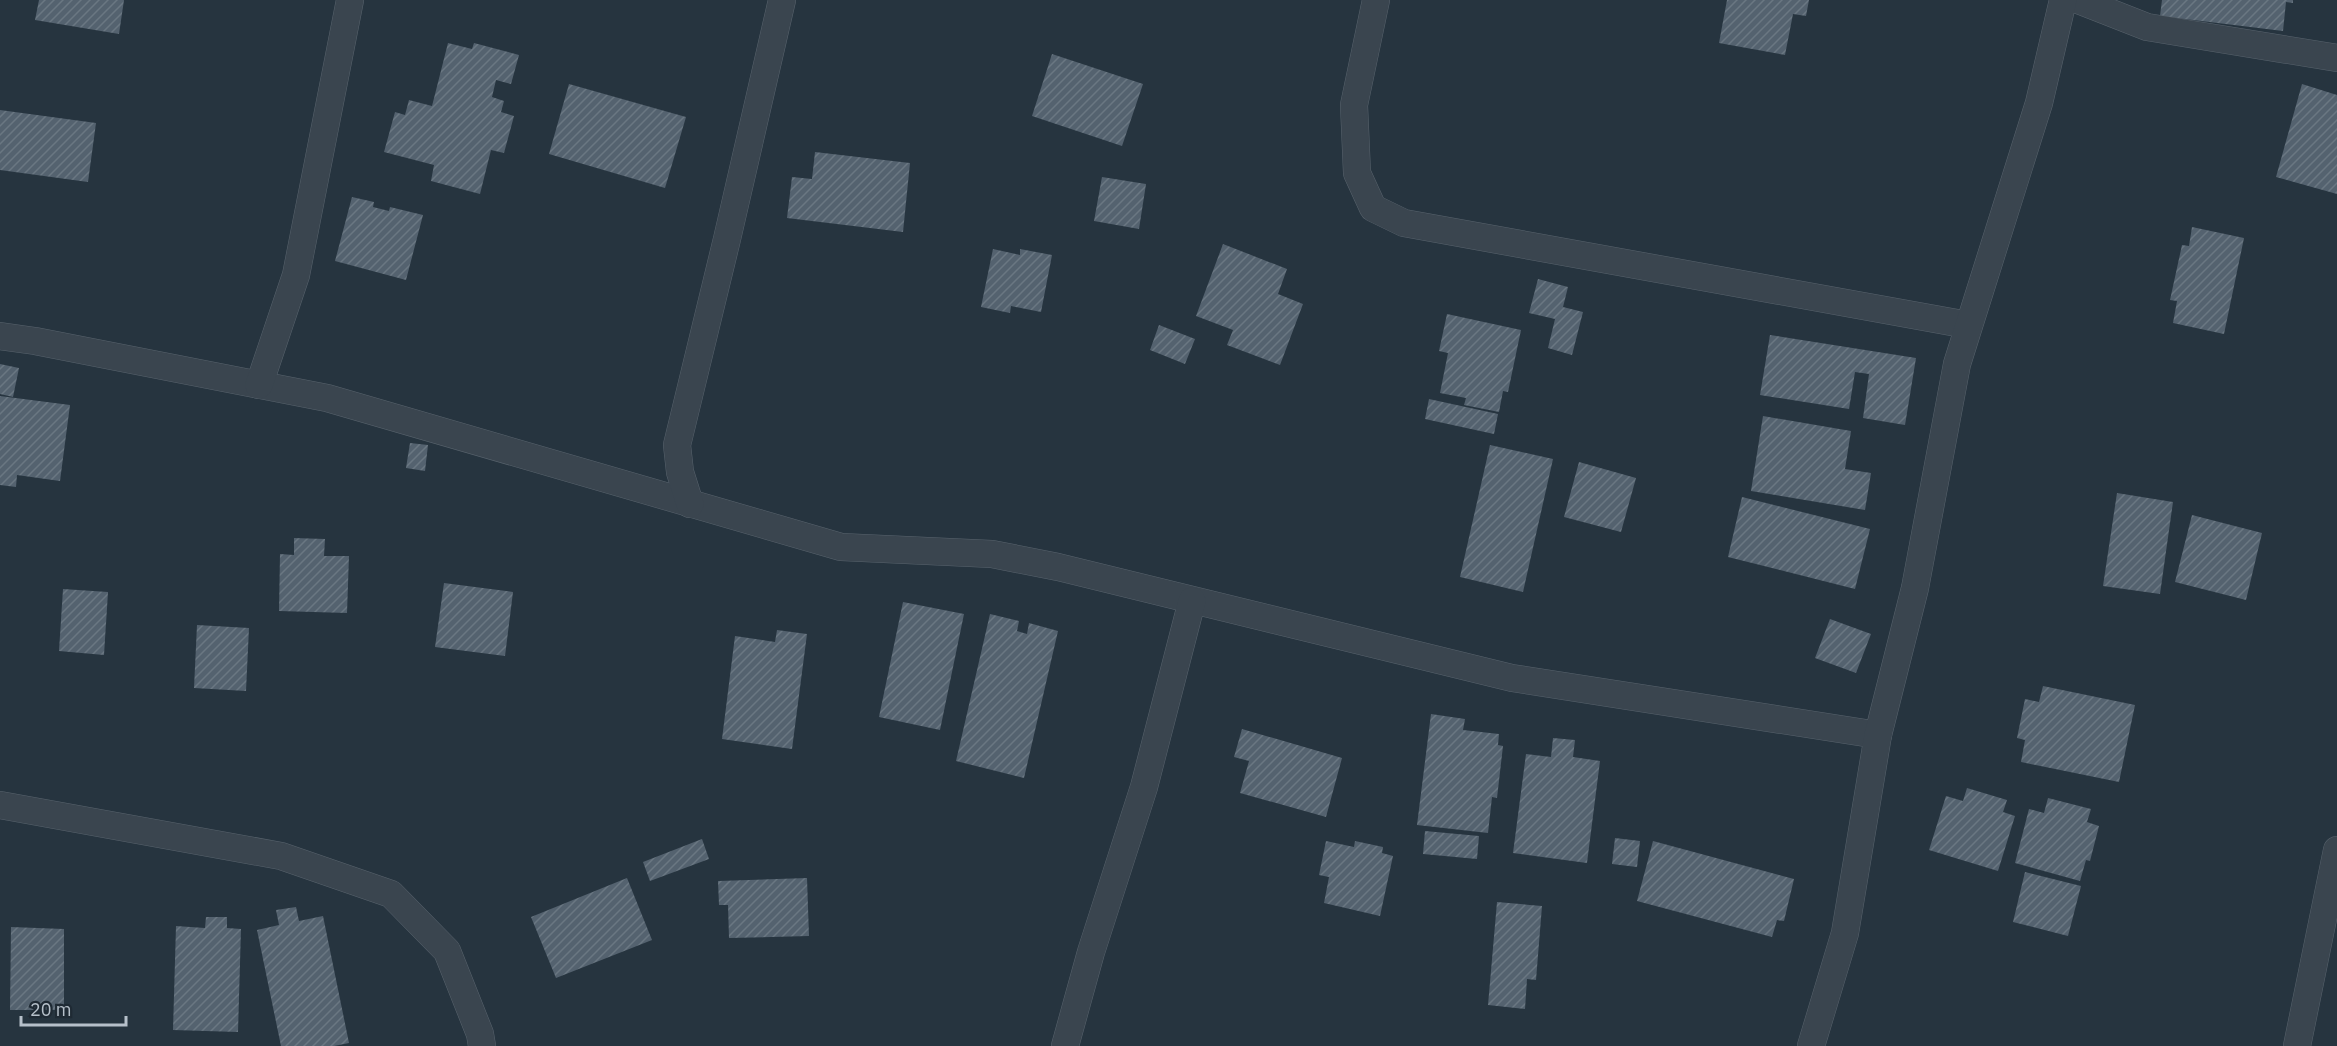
<svg xmlns="http://www.w3.org/2000/svg" width="2337" height="1046" viewBox="0 0 2337 1046" font-family="'IBM Plex Sans',sans-serif">
  <defs>
    <pattern id="building-hatch" width="6" height="6" patternUnits="userSpaceOnUse" patternTransform="scale(1.5)"><rect width="6" height="6" fill="#54626f"/><path d="M-1 1l2-2M0 6l6-6M5 7l2-2" fill="none" stroke="#6a7782"/></pattern>
  </defs>
  <rect width="100%" height="100%" fill="#26343f"/>
  <g fill="url(#building-hatch)">
    <polygon points="39,0 124,0 119,34 35,20"/>
    <polygon points="1727,0 1809,0 1806,16 1793,14 1785,55 1719,43"/>
    <polygon points="2162,0 2293,0 2293,3 2286,2 2283,31 2160,16"/>
    <polygon points="448,43 472,49 474,43 519,55 511,84 496,80 492,97 504,101 501,112 514,116 504,153 491,150 480,194 431,181 434,165 384,152 395,112 405,115 409,100 432,106"/>
    <polygon points="1052,54 1143,84 1122,146 1032,116"/>
    <polygon points="569,84 686,117 665,188 549,154"/>
    <polygon points="2302,84 2337,95 2337,194 2276,177"/>
    <polygon points="0,110 96,123 88,182 0,170"/>
    <polygon points="815,152 910,163 903,232 787,218 792,177 812,179"/>
    <polygon points="1102,177 1146,184 1139,229 1094,221"/>
    <polygon points="352,197 374,202 373,207 389,211 390,207 423,215 406,280 335,261"/>
    <polygon points="2192,227 2244,238 2224,334 2173,323 2177,301 2170,300 2182,245 2189,246"/>
    <polygon points="1223,244 1287,269 1278,294 1303,304 1280,365 1227,345 1233,330 1196,316"/>
    <polygon points="993,249 1020,255 1020,249 1052,255 1041,312 1011,306 1010,313 981,307"/>
    <polygon points="1538,279 1568,287 1563,307 1583,312 1572,355 1548,348 1555,319 1529,313"/>
    <polygon points="1447,314 1521,330 1508,392 1503,391 1499,412 1464,405 1466,398 1440,393 1448,353 1439,351"/>
    <polygon points="1159,325 1195,339 1185,364 1150,350"/>
    <polygon points="1770,335 1916,358 1905,425 1863,418 1869,374 1855,372 1849,409 1760,395"/>
    <polygon points="0,364 19,368 13,397 0,394"/>
    <polygon points="0,396 70,405 60,481 17,475 16,487 0,485"/>
    <polygon points="1429,399 1498,414 1494,434 1425,419"/>
    <polygon points="1763,416 1851,431 1845,469 1871,473 1865,510 1751,491"/>
    <polygon points="410,443 428,445 425,471 406,468"/>
    <polygon points="1490,445 1553,459 1523,592 1460,577"/>
    <polygon points="1579,462 1636,478 1621,532 1564,517"/>
    <polygon points="2117,493 2173,502 2160,594 2103,586"/>
    <polygon points="1742,497 1870,529 1855,589 1728,557"/>
    <polygon points="2192,515 2262,533 2246,600 2175,582"/>
    <polygon points="294,538 325,539 324,556 349,556 347,613 279,611 280,554 294,555"/>
    <polygon points="444,583 513,592 505,656 435,647"/>
    <polygon points="63,589 108,592 104,655 59,651"/>
    <polygon points="903,602 964,614 940,730 879,717"/>
    <polygon points="990,614 1019,621 1017,631 1027,634 1029,623 1058,631 1024,778 956,761"/>
    <polygon points="1830,619 1871,634 1856,673 1815,658"/>
    <polygon points="197,625 249,628 246,691 194,688"/>
    <polygon points="777,630 807,634 792,749 722,739 735,636 775,642"/>
    <polygon points="2043,686 2135,705 2119,782 2021,762 2025,740 2017,738 2025,699 2039,702"/>
    <polygon points="1431,714 1465,719 1463,730 1499,734 1498,745 1503,746 1497,798 1492,797 1488,833 1417,825"/>
    <polygon points="1242,729 1342,758 1326,817 1240,793 1249,761 1234,757"/>
    <polygon points="1553,738 1575,740 1573,757 1600,761 1587,863 1513,853 1526,754 1551,757"/>
    <polygon points="1967,788 2007,800 2003,812 2015,816 1998,871 1929,850 1946,796 1963,801"/>
    <polygon points="2048,798 2091,809 2087,822 2099,826 2090,861 2086,860 2080,881 2015,863 2029,809 2044,813"/>
    <polygon points="1425,831 1479,836 1477,859 1423,854"/>
    <polygon points="1615,838 1640,841 1637,867 1612,864"/>
    <polygon points="702,839 709,859 650,881 643,862"/>
    <polygon points="1326,841 1354,847 1355,841 1383,847 1382,853 1393,856 1380,916 1324,903 1329,877 1319,875"/>
    <polygon points="1653,841 1794,879 1784,921 1777,920 1772,937 1637,901"/>
    <polygon points="2025,872 2081,886 2068,936 2013,922"/>
    <polygon points="627,878 652,940 556,978 531,917"/>
    <polygon points="807,878 809,936 729,938 728,905 719,905 718,881"/>
    <polygon points="1497,902 1542,906 1536,980 1527,979 1525,1009 1488,1005"/>
    <polygon points="296,907 299,921 323,916 349,1043 334,1046 281,1046 257,930 279,925 276,910"/>
    <polygon points="206,917 227,917 227,928 241,929 238,1032 173,1030 176,926 205,928"/>
    <polygon points="11,927 64,929 64,1010 10,1010"/>
  </g>
  <g fill="none" stroke-linecap="round" stroke-linejoin="round">
    <defs>
      <g id="street">
        <polyline points="1376,0 1354,105 1357,173 1373,208 1404,223 1968,325"/>
        <polyline points="2078,0 2147,27 2337,58"/>
        <polyline points="0,336 35,341 327,398 841,547 992,554 1058,567 1512,678 1878,735"/>
        <polyline points="259,385 296,275 350,0"/>
        <polyline points="690,504 680,472 677,445 727,239 782,0"/>
        <polyline points="0,805 281,856 391,894 447,951 480,1034 482,1046"/>
        <polyline points="1065,1046 1091,952 1144,787 1192,601"/>
        <polyline points="1811,1046 1845,933 1878,735 1915,588 1957,364 2039,103 2063,0"/>
        <polyline points="2297,1046 2337,850"/>
      </g>
    </defs>
    <use href="#street" stroke="#58636d" stroke-width="28"/>
    <use href="#street" stroke="#3a454f" stroke-width="27"/>
  </g>
  <path d="M21 1016v9h105v-9" fill="none" stroke="#b6c0ca" stroke-width="3"/>
  <text x="30" y="1016" font-size="18" fill="#b6c0ca" stroke="#1f2a34" stroke-width="4.5" paint-order="stroke">20 m</text>
</svg>
